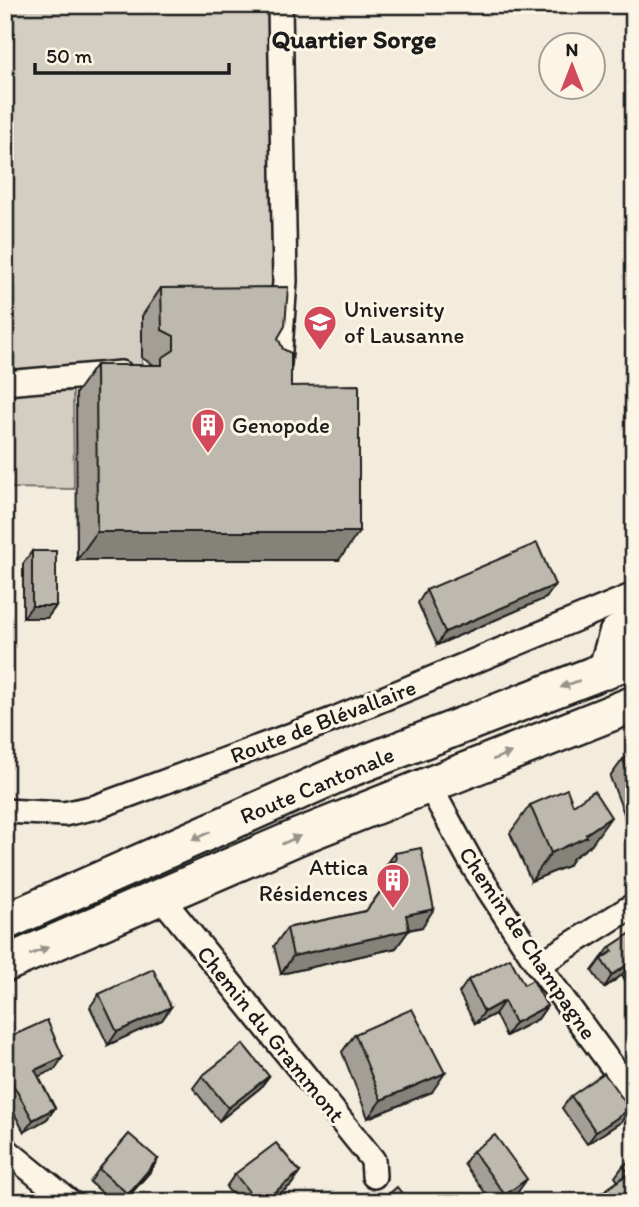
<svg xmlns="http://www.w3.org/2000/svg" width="639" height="1207" viewBox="0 0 639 1207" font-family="Itim,sans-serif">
  <rect width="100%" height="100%" fill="#f3ecdd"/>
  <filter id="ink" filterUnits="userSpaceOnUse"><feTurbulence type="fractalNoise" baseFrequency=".0143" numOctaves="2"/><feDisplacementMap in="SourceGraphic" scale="14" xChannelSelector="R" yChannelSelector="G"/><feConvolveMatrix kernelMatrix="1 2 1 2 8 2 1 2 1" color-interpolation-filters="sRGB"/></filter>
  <g filter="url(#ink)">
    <g fill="#d3cec1" stroke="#78756e" stroke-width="2">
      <polygon points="5,5 280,5 285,281 271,315 142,316 142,372 5,383"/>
      <polygon points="73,391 74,489 7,488 6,392"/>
    </g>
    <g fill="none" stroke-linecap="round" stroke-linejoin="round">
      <defs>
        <g id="street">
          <polyline points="272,367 279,364 285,281 280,5"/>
          <polyline points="5,383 121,373"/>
          <polyline points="429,785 475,869 538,965 634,1096"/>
          <polyline points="5,811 64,814 96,807 332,720 634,595"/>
          <polyline points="160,896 373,1160 374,1176"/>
          <polyline points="538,965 634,905"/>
          <polyline points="5,1149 70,1202"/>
        </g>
        <g id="primary">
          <polyline points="606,671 617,634 634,623"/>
          <polyline points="5,922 352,768 634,659"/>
          <polyline points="5,964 300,836 634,704"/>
        </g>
      </defs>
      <use href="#street" stroke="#1c1c1c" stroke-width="28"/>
      <use href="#primary" stroke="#1c1c1c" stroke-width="40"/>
      <use href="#street" stroke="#fcf5e5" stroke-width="23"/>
      <use href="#primary" stroke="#fcf5e5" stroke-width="35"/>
    </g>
    <g fill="#a39f96" stroke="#1c1c1c" stroke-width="2">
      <polygon points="161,288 278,338 339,560 77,560 76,393 96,365 154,365 142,358 142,316"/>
      <polygon points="32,551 56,606 47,618 23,618 23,564"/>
      <polygon points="555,585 546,598 437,645 418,603 426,590"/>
      <polygon points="634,755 634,813 625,816 610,777 623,759"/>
      <polygon points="530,805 591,845 573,858 568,866 531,881 510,833"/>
      <polygon points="395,853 422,927 409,930 396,948 281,974 274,946 287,928 366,911 380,892 379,880 383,874 382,871"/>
      <polygon points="634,931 634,981 628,985 622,975 604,988 592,971 610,947"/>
      <polygon points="468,980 524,985 547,1006 538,1019 506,1036 495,1014 475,1024 459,993"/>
      <polygon points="99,994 171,1007 162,1020 108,1045 90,1007"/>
      <polygon points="355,1034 432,1092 368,1118 342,1052"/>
      <polygon points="5,1039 55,1069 38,1076 55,1108 47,1119 24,1132 5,1096"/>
      <polygon points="202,1076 269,1076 260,1088 219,1121 193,1088"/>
      <polygon points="571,1096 630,1109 621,1122 587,1144 562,1108"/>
      <polygon points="473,1151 518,1192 505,1202 492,1202 464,1164"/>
      <polygon points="634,1158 634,1202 615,1177 623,1166"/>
      <polygon points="158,1159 150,1172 124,1202 113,1202 90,1182 99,1169"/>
      <polygon points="300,1172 291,1185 269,1202 238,1202 226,1187 235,1174"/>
    </g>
    <g fill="#85827a" stroke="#1c1c1c" stroke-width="2">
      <polygon points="97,532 359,532 339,560 77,560"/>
      <polygon points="555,585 546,598 437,645 445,632"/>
      <polygon points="32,606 56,606 47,618 23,618"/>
      <polygon points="634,803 634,813 625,816"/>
      <polygon points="611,817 591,845 573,858 568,866 531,881 551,853 586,834"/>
      <polygon points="434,909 422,927 393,933 406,915"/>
      <polygon points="409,930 396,948 281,974 293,956"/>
      <polygon points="631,962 622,975 604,988 612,975"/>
      <polygon points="504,1001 495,1014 475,1024 484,1012"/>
      <polygon points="547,1006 538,1019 506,1036 515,1023"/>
      <polygon points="171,1007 162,1020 108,1045 117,1032"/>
      <polygon points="63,1057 55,1069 27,1082 35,1070"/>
      <polygon points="445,1073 432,1092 368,1118 381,1100"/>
      <polygon points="269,1076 260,1088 219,1121 228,1108"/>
      <polygon points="55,1108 47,1119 24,1132 33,1120"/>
      <polygon points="630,1109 621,1122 587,1144 596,1132"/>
      <polygon points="158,1159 150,1172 123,1202 128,1194"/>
      <polygon points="300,1172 291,1185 269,1202 262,1202"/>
      <polygon points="527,1179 518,1192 505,1202 500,1202 505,1195"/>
    </g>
    <g fill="#beb9ae" stroke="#1c1c1c" stroke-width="2">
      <polygon points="288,287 285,326 278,338 283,349 291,353 291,386 359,385 359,532 97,532 96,365 162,365 162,358 174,350 174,336 162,330 161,288"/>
      <polygon points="537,543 555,585 445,632 426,590"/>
      <rect x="32" y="551" width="24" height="55"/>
      <polygon points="634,755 634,789 623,759"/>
      <polygon points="567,789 573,805 594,791 611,817 586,834 587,837 551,853 530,805"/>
      <polygon points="421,848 434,909 406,915 409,930 293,956 287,928 366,911 393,875 391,862 396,860 395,853"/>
      <polygon points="634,931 634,967 631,962 612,975 601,959 613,951 610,947"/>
      <polygon points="510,958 524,985 533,980 547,1006 515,1023 504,1001 484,1012 468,980"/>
      <polygon points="153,969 171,1007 117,1032 99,994"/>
      <polygon points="412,1009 445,1073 381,1100 355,1034"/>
      <polygon points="47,1020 63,1057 35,1070 55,1108 33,1120 11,1081 8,1082 5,1077 5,1039"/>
      <polygon points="243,1044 269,1076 228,1108 202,1076"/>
      <polygon points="604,1073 630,1109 596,1132 571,1096"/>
      <polygon points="129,1134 158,1159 128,1194 99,1169"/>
      <polygon points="495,1135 527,1179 505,1195 473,1151"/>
      <polygon points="276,1143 300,1172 262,1202 257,1202 235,1174"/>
      <polygon points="634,1158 634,1195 632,1197 634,1202 589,1202 629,1173 623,1166"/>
      <polygon points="397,1187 409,1202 380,1202"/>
    </g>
    <defs><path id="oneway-solid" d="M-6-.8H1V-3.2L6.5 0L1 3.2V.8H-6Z" transform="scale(1.75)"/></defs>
    <g fill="#97938b">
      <use href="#oneway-solid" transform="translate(570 684) rotate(159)"/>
      <use href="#oneway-solid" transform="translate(502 756) rotate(-22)"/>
      <use href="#oneway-solid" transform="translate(201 836) rotate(156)"/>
      <use href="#oneway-solid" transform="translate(291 840) rotate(-24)"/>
      <use href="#oneway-solid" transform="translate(39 951) rotate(-22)"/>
    </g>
  </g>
  <defs>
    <symbol id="university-pin" viewBox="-11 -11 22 30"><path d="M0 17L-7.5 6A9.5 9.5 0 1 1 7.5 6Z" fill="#d1495b" stroke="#fcf5e5"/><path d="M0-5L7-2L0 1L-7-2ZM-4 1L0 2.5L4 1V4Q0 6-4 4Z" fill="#fff"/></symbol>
    <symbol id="building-pin" viewBox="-11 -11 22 30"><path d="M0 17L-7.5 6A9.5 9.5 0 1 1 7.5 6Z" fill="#d1495b" stroke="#fcf5e5"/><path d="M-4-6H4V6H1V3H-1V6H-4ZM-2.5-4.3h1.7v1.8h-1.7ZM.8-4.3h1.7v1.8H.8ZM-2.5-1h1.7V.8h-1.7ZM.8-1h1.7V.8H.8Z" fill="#fff"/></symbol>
  </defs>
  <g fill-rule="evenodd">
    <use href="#university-pin" x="301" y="303" width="38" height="52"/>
    <use href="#building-pin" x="189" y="406" width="38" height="52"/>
    <use href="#building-pin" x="374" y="861" width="38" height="52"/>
  </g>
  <g text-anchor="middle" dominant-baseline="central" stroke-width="6" stroke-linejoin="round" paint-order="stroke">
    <g font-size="23" fill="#1c1c1c" stroke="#fcf5e5" text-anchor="start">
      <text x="344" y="309">University<tspan x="344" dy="26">of Lausanne</tspan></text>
      <text x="232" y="425">Genopode</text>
      <text x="368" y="867" text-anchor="end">Attica<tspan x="368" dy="26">Résidences</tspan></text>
    </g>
    <g font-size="23" fill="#1c1c1c" stroke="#fcf5e5">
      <text transform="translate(323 721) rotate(-21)">Route de Blévallaire</text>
      <text transform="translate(317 785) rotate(-23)">Route Cantonale</text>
      <text transform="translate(528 943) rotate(56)">Chemin de Champagne</text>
      <text transform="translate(271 1034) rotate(51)">Chemin du Grammont</text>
    </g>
    <g font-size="26" font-weight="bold" fill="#1c1c1c" stroke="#fcf5e5">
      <text x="354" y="39">Quartier Sorge</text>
    </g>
  </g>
  <rect width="639" height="1207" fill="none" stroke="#fcf5e5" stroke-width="28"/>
  <rect x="14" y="14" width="611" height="1179" fill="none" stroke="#1c1c1c" stroke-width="2.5" filter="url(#ink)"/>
  <g transform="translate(572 66)"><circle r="33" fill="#fcf5e5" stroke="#a29e95" stroke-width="2"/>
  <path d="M0-5L12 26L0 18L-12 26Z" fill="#d1495b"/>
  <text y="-10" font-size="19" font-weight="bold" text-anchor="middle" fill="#1c1c1c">N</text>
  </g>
  <path d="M35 63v10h194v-10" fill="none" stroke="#1c1c1c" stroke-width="3.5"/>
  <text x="46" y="63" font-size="21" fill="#1c1c1c" stroke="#fcf5e5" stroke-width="5" paint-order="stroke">50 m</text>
</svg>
